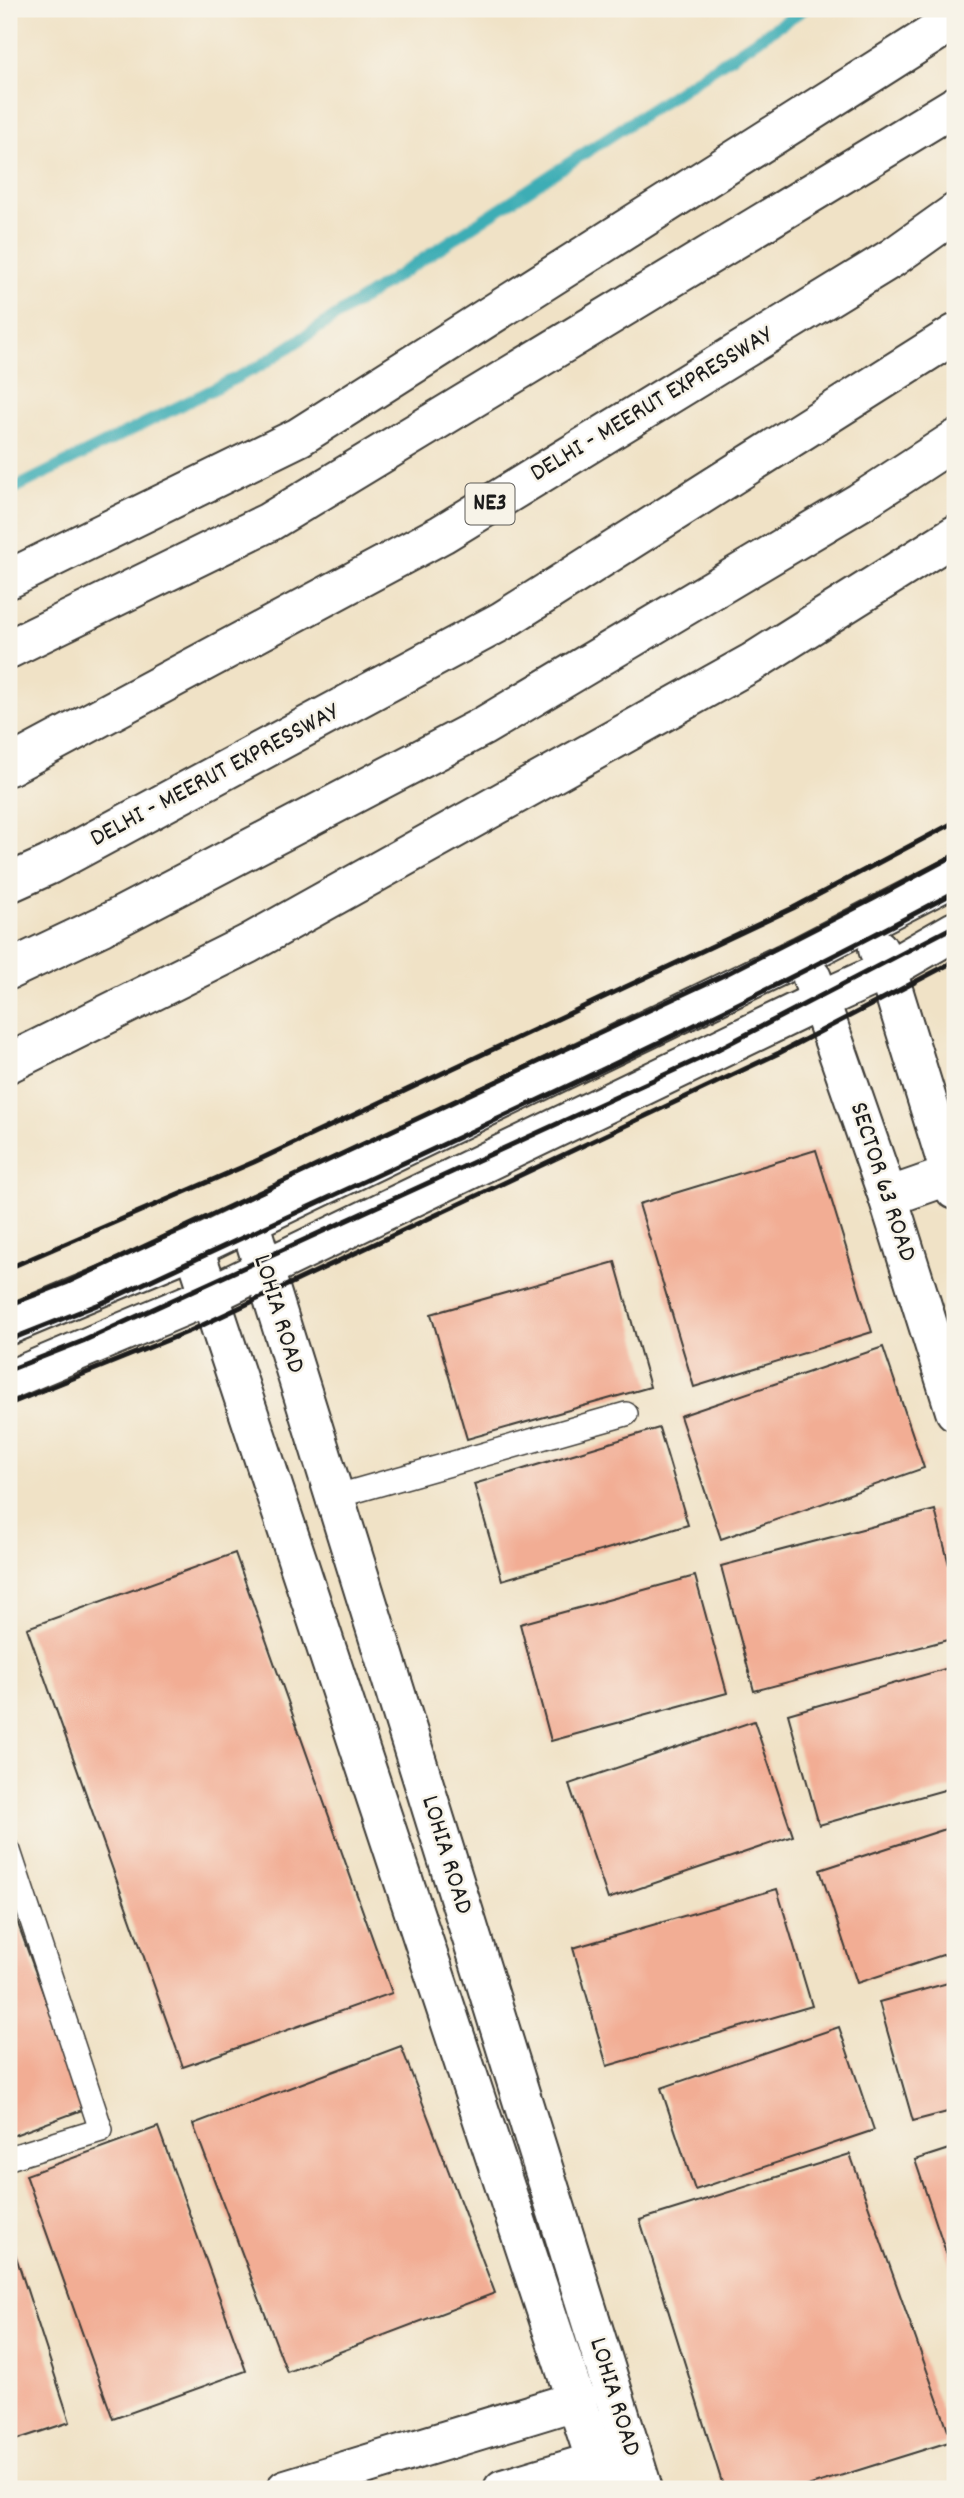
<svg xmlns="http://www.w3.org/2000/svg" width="964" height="2498" viewBox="0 0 964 2498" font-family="Dekko,sans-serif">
  <rect width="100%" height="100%" fill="#f7f3e8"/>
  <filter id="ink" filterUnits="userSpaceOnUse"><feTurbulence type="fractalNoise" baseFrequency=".0143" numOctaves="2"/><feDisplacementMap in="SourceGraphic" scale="14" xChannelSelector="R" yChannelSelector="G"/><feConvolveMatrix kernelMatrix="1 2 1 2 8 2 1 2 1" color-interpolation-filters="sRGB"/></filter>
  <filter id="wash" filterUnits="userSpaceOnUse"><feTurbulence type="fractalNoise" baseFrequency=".00686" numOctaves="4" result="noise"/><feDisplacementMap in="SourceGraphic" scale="28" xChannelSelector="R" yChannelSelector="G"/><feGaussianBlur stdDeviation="1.57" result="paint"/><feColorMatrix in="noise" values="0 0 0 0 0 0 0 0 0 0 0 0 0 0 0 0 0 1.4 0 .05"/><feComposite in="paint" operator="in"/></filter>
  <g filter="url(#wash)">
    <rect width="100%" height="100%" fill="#f0e2c6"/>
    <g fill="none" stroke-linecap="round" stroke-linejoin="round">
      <polyline stroke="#3cadb5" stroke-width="12" points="9,491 260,366 804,9"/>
    </g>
    <g id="blocks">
      <g fill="#f2ad94">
        <polygon points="816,1150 872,1332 694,1387 639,1204"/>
        <polygon points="615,1262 650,1387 467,1439 431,1314"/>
        <polygon points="883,1347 924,1468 721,1539 680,1416"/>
        <polygon points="659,1428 688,1525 502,1580 474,1484"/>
        <polygon points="935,1510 955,1588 955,1638 754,1691 721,1566"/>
        <polygon points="235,1553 392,1993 183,2067 27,1628"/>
        <polygon points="695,1576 727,1693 551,1741 520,1624"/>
        <polygon points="955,1666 955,1787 819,1825 788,1714"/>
        <polygon points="754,1721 793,1836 608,1899 569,1784"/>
        <polygon points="955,1826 955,1951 857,1983 820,1870"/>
        <polygon points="777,1889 812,2006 607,2066 573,1948"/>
        <polygon points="9,1899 85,2109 9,2137"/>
        <polygon points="955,1981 955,2110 913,2121 879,2002"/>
        <polygon points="839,2027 874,2130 695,2190 661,2088"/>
        <polygon points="401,2046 495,2293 287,2372 193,2124"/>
        <polygon points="158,2127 246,2371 113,2419 26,2175"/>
        <polygon points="955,2147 955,2279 915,2160"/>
        <polygon points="850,2154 952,2441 798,2489 724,2489 640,2220"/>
        <polygon points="9,2235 70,2422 9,2442"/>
      </g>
    </g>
  </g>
  <g filter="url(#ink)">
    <use href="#blocks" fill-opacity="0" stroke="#3c3a36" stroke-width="2"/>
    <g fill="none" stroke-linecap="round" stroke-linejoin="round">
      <defs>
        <g id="service">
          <polyline points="334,1497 626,1414"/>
          <polyline points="9,1851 101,2130 9,2158"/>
        </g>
        <g id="minor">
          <polyline points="249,1221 643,2489"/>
          <polyline points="194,1248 605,2489"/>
          <polyline points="286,2489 578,2400"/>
          <polyline points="503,2489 597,2461"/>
        </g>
        <g id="tertiary">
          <polyline points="878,949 887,970 955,1190"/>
          <polyline points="812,978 888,1197 955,1411"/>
          <polyline points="888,1197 951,1175"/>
          <polyline points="9,1325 194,1248 802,955 955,876"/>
          <polyline points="9,1380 208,1296 821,1000 887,970 955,931"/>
        </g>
        <g id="secondary">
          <polyline points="9,579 299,437 955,20"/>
          <polyline points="9,1063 248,944 753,662 955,535"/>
        </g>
        <g id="trunk">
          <polyline points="9,649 269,522 955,106"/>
          <polyline points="9,970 102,926 482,727 860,502 955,440"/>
        </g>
        <g id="motorway">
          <polyline points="9,766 442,534 892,258 955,213"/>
          <polyline points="9,883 49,865 502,621 955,334"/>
        </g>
      </defs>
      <use href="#service" stroke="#3c3a36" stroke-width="26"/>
      <use href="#minor" stroke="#3c3a36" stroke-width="42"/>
      <use href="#tertiary" stroke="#3c3a36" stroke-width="42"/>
      <use href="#secondary" stroke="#3c3a36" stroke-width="42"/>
      <use href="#trunk" stroke="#3c3a36" stroke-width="42"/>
      <use href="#motorway" stroke="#3c3a36" stroke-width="42"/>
      <use href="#service" stroke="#fff" stroke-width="23"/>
      <use href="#minor" stroke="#fff" stroke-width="38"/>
      <use href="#tertiary" stroke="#fff" stroke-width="38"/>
      <use href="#secondary" stroke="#fff" stroke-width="38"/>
      <use href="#trunk" stroke="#fff" stroke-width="38"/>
      <use href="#motorway" stroke="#fff" stroke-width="38"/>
      <g stroke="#1c1c1c" stroke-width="5">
        <polyline points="9,1268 254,1162 793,908 955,822"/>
        <polyline points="9,1305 66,1283 724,975 873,899 955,855"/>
        <path d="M 9,1340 L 102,1303 C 388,1169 678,1041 955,892"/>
        <polyline points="9,1370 83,1341 699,1059 955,926"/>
        <polyline points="9,1404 190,1331 779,1053 955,961"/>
      </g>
    </g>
  </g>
  <g text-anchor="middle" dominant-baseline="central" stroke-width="5" stroke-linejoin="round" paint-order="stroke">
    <rect fill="#f7f3e8" stroke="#5e5c59" stroke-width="2" x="465.5" y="483.5" width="49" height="41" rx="5"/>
    <g font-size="24" font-weight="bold" fill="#1c1c1c">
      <text x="490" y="504">NE3</text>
    </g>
    <g font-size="26" fill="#1c1c1c" stroke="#f7f3e8">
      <text transform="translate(652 405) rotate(-31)">DELHI - MEERUT EXPRESSWAY</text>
      <text transform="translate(215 776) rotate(-28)">DELHI - MEERUT EXPRESSWAY</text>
      <text transform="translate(882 1182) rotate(72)">SECTOR 63 ROAD</text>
      <text transform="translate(278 1314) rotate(73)">LOHIA ROAD</text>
      <text transform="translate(446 1855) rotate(73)">LOHIA ROAD</text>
      <text transform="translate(614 2397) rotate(73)">LOHIA ROAD</text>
    </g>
  </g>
  <rect width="964" height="2498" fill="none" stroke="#f7f3e8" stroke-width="35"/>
</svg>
